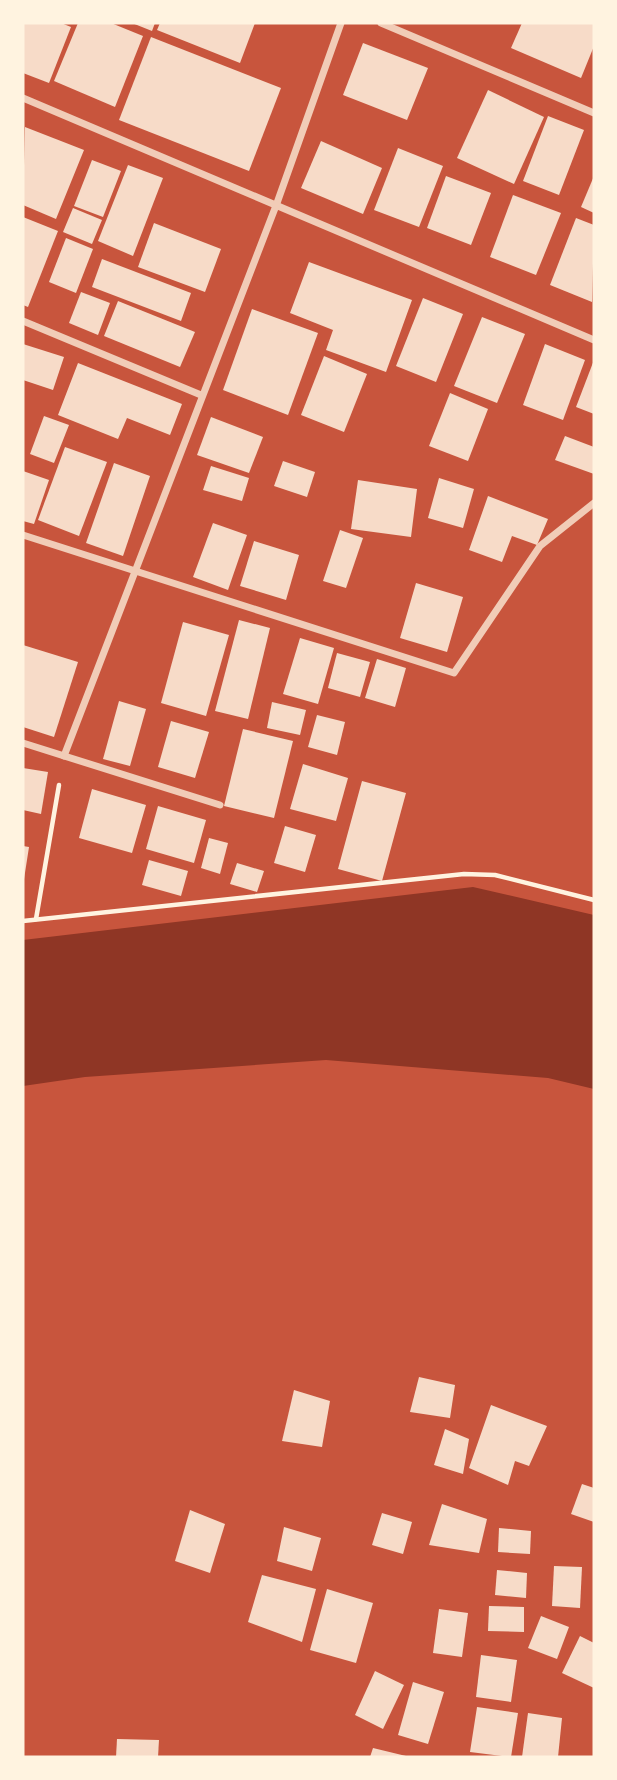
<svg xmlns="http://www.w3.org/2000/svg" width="617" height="1780" viewBox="0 0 617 1780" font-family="Inter,sans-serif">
  <rect width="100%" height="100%" fill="#c8553d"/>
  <polygon fill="#8f3625" points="473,887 594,915 594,1089 548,1078 326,1060 85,1077 23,1086 23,940"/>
  <g fill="#f7dbc8">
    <polygon points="23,23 61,23 71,27 49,83 23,73"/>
    <polygon points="78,23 111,23 143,36 115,107 54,81"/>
    <polygon points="132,23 155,23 152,31"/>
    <polygon points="160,23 255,23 240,63 157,30"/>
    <polygon points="522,23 594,23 594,46 581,78 511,48"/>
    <polygon points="151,37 281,88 249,171 119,120"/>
    <polygon points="363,43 428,68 407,120 343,95"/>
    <polygon points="488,90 544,117 514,184 457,158"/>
    <polygon points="548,116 584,130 559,195 523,181"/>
    <polygon points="25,127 84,150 56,219 23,205"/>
    <polygon points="321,141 382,168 363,214 301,188"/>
    <polygon points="398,148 443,166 419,227 374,210"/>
    <polygon points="92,160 121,171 103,217 74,206"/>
    <polygon points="128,165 163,178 133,256 98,241"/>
    <polygon points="446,176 491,193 471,245 427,228"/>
    <polygon points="594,176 594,213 581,207"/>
    <polygon points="513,195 561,213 536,275 490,257"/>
    <polygon points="73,208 102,220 92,244 63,232"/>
    <polygon points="23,217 58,231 28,307 23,305"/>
    <polygon points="576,218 594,225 592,302 550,285"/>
    <polygon points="154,223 221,249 205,292 138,267"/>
    <polygon points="66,238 93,249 76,293 49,282"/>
    <polygon points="102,259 191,293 181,321 92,287"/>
    <polygon points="309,262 412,300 386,372 326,350 333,330 290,313"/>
    <polygon points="81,292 110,303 98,335 69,323"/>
    <polygon points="423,298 463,314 436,382 396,366"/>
    <polygon points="118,301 195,332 180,367 104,336"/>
    <polygon points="252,309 318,333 288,415 223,390"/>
    <polygon points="482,317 525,334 497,403 454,386"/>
    <polygon points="23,344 64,357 53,390 23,380"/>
    <polygon points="545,344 585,360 563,420 523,405"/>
    <polygon points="324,356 367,374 344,432 301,415"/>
    <polygon points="594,360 594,414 576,407"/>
    <polygon points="78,363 182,404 170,435 127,418 118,439 58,415"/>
    <polygon points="450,393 488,409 468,461 429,446"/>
    <polygon points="44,416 69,425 54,463 30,454"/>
    <polygon points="211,417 263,437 249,473 197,455"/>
    <polygon points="565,436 594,447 594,474 555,460"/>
    <polygon points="65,447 107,462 79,536 38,520"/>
    <polygon points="283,461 315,472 307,497 274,486"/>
    <polygon points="114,463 150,476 123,556 86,543"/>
    <polygon points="211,466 249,478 242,501 203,490"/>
    <polygon points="23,471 49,480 34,524 23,521"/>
    <polygon points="439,478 474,489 463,528 428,518"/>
    <polygon points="358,480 417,489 411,537 351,529"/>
    <polygon points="488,496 548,519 537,545 512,536 502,562 469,550"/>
    <polygon points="213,523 247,535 228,590 193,577"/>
    <polygon points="340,530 363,538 346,588 323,581"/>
    <polygon points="254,541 299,555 286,600 240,586"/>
    <polygon points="416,583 463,597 447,652 400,638"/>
    <polygon points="239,620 270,628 248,719 215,711"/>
    <polygon points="183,622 229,635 206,716 161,703"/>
    <polygon points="300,638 334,648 318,704 283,694"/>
    <polygon points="23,645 78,662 54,737 23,727"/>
    <polygon points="337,653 370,662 360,697 328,688"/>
    <polygon points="377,659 406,668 395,707 365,698"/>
    <polygon points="119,701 146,709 130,766 103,759"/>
    <polygon points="272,702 306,710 300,735 267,728"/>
    <polygon points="317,715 345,722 337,755 308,747"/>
    <polygon points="171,721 209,732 195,778 158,767"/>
    <polygon points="243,729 293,741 274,818 224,806"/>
    <polygon points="303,764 348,778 336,821 290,809"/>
    <polygon points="23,768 48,772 41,814 23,810"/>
    <polygon points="362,781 406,793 382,881 338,869"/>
    <polygon points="92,789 146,805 132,853 79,838"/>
    <polygon points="158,806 206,820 194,863 146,849"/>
    <polygon points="285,826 316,835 305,872 274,863"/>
    <polygon points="209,838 228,843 220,874 201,868"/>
    <polygon points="23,846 29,847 24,879 23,879"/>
    <polygon points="149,860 188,871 181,896 142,885"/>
    <polygon points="237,863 264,871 257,892 230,884"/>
    <polygon points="419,1377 455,1385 450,1418 410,1412"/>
    <polygon points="294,1390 330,1401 322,1447 282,1441"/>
    <polygon points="491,1405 547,1426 529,1466 515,1461 508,1485 469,1468"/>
    <polygon points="445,1429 469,1439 463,1474 434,1465"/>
    <polygon points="582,1484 594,1488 594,1522 571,1514"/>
    <polygon points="442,1504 487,1519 479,1553 429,1545"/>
    <polygon points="190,1510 225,1524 210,1573 175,1561"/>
    <polygon points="382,1513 412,1522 403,1554 372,1545"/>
    <polygon points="284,1527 321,1538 312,1571 277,1561"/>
    <polygon points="499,1528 531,1531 530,1554 498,1552"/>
    <polygon points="554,1566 582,1567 580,1608 552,1606"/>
    <polygon points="497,1570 527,1573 526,1598 495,1595"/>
    <polygon points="262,1575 316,1589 302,1642 248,1622"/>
    <polygon points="327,1589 373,1603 356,1663 310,1650"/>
    <polygon points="489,1606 524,1607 524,1632 488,1631"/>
    <polygon points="439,1609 468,1613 462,1657 433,1653"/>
    <polygon points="541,1616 569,1627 557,1659 528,1648"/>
    <polygon points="580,1636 594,1643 594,1688 562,1673"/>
    <polygon points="481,1655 517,1660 511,1702 476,1697"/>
    <polygon points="375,1671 404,1685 383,1729 355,1715"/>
    <polygon points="413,1682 444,1692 428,1744 398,1735"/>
    <polygon points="477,1707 518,1713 511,1757 470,1752"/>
    <polygon points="528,1713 562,1718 558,1757 522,1757"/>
    <polygon points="117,1739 159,1740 158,1757 116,1757"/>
    <polygon points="373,1748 406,1756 406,1757 370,1757"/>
  </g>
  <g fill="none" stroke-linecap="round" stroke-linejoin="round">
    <g stroke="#fff3e0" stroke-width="4.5">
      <polyline points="36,919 59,785"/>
      <polyline points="23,921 464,874 495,875 594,900"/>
    </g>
    <g stroke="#f1ccb7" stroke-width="7">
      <polyline points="381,23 594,113"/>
      <polyline points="23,98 594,340"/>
      <polyline points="23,321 201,395"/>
      <polyline points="23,535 454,673 540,546 594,503"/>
      <polyline points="23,743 220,805"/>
      <polyline points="64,756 277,203 341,23"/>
    </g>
  </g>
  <rect width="617" height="1780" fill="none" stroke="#fff3e0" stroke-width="49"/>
</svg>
